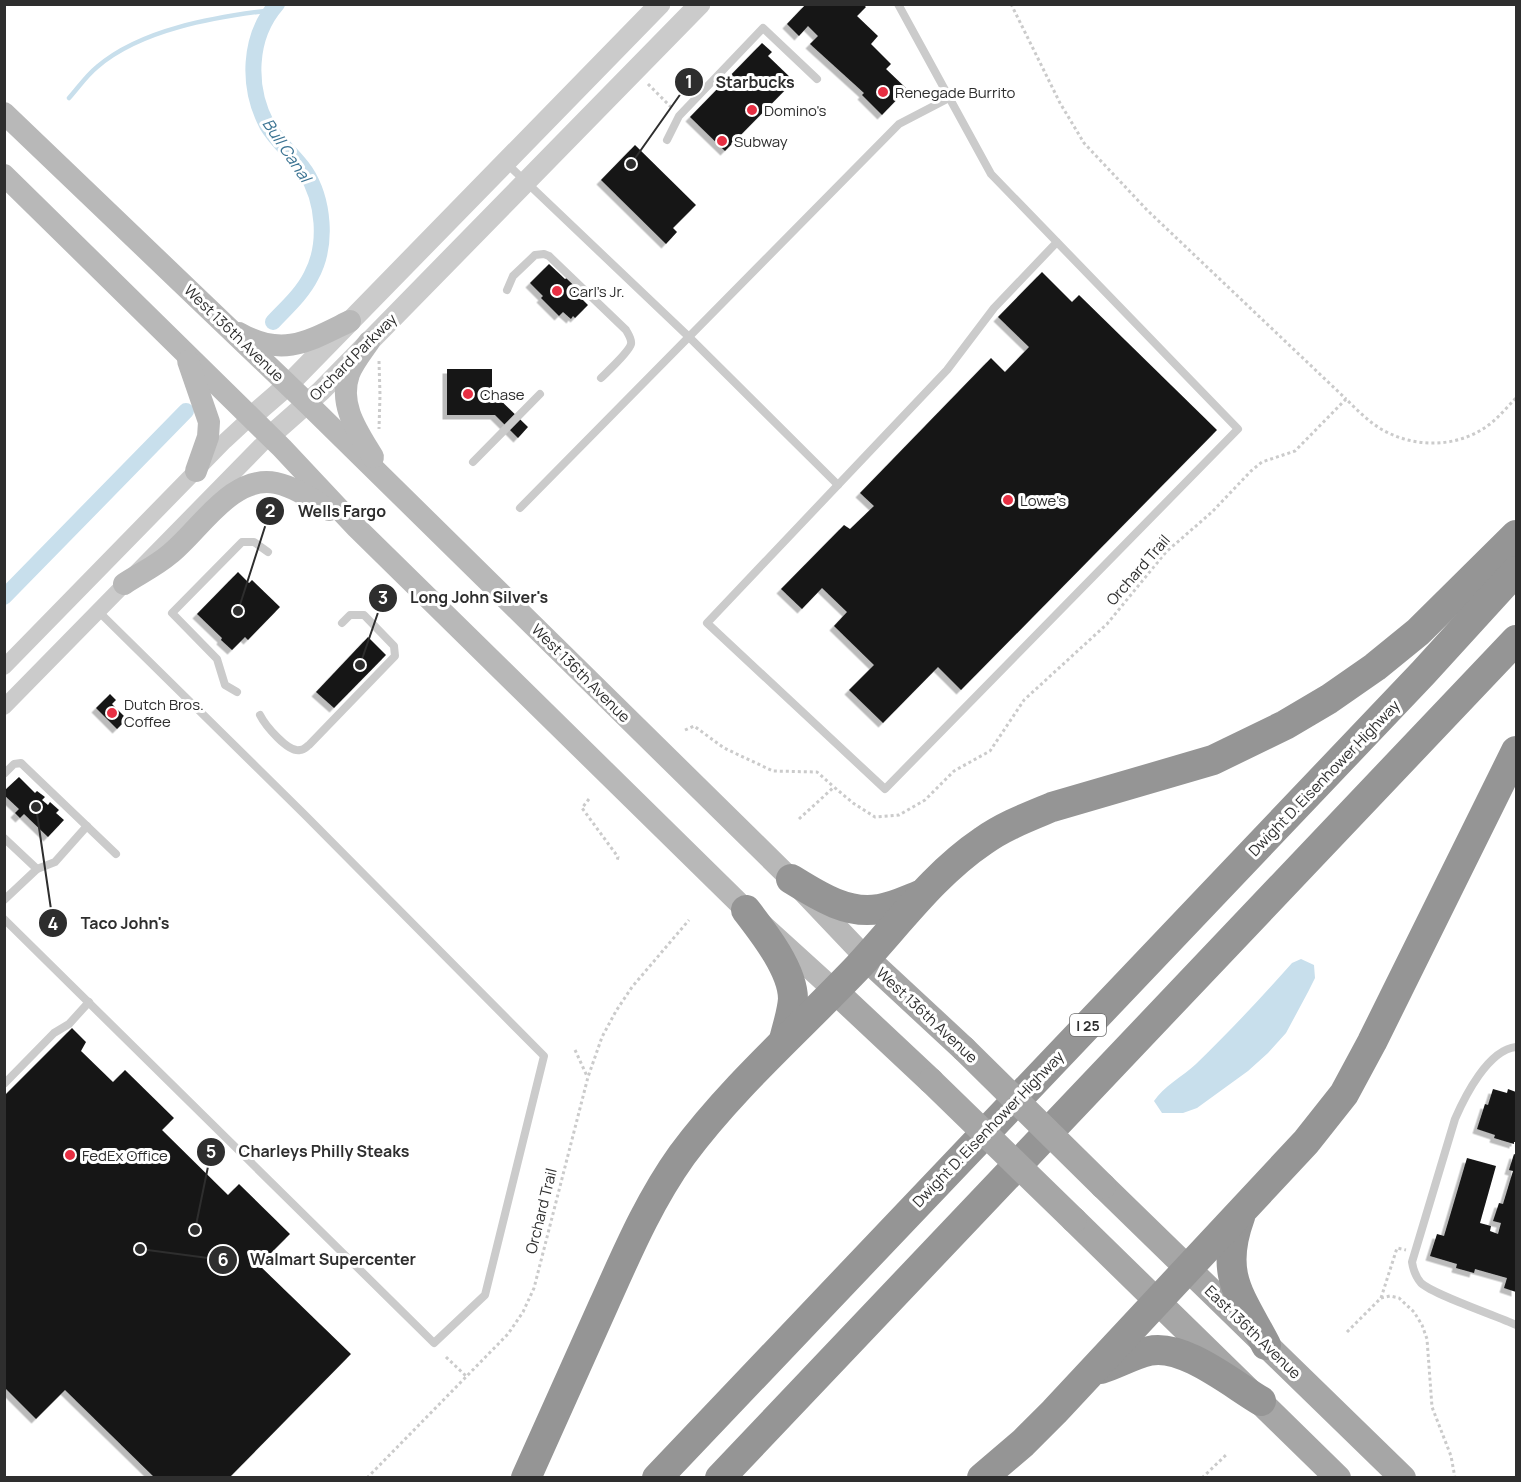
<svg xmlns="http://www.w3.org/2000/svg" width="1521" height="1482" viewBox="0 0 1521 1482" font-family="Manrope,sans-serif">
  <defs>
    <filter id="shadow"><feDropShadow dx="-4.5" dy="4.5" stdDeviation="0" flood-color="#0004"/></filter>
  </defs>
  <rect width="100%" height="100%" fill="#fff"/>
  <path fill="#c8dfec" d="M 1301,959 L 1314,965 L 1315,978 L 1308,992 L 1286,1033 L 1268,1053 L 1248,1071 L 1197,1108 L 1183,1113 L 1162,1113 L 1154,1101 C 1163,1087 1183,1076 1196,1064 C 1229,1032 1261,998 1292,963 Z"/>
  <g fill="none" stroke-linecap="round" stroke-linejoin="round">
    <path stroke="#c8dfec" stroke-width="4.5" d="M 69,98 C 78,88 86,76 97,67 C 141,29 215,17 272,10"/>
    <g stroke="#c8dfec" stroke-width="16">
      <path d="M 273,322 C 286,308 302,294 311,276 C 328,245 324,200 305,171 C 294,155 276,141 267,125 C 247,87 248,37 277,4"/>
      <polyline points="4,597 186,411"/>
    </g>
  </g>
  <g fill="#151515" filter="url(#shadow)">
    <polygon points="806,4 863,4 866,7 857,16 878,36 871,44 891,64 886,69 907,89 882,115 862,95 864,93 810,44 818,36 808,26 799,36 787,24"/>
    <polygon points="762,43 772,52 768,56 794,81 725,151 690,117"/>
    <polygon points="635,145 696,205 673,228 677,232 666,244 601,180"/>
    <polygon points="549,264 565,279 567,278 577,287 575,292 588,305 575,318 573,316 571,319 563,312 559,316 541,298 543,296 530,283"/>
    <polygon points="1042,272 1072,302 1079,295 1217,430 961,690 938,667 883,723 849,690 874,665 834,626 847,612 822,588 802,609 781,589 844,525 850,529 874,506 860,493 991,358 1005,372 1029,347 998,317"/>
    <polygon points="447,369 492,369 492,394 494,394 528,427 518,438 495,415 447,415"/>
    <polygon points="238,572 249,583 252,580 280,607 248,640 245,637 232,650 221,640 222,638 197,614"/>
    <polygon points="368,637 386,655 334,708 316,692"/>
    <polygon points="110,694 116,700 112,704 127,719 117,729 96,708"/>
    <polygon points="19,777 35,793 37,791 45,797 42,800 48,805 50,802 59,810 56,813 64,820 48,837 24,814 20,818 15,813 19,809 4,795 4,791"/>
    <polygon points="72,1028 86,1042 81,1051 113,1082 125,1070 174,1118 162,1130 228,1195 239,1184 290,1234 259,1265 351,1354 229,1478 155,1478 65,1390 36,1419 4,1387 4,1096"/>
    <polygon points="1493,1089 1507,1093 1508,1089 1516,1092 1516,1142 1514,1142 1514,1144 1494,1138 1495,1135 1477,1129 1485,1104 1488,1105"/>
    <polygon points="1514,1154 1516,1155 1516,1292 1504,1288 1507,1278 1475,1269 1474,1273 1456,1268 1457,1264 1430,1256 1437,1234 1444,1236 1467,1158 1496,1166 1480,1223 1491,1226 1490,1231 1498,1234 1501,1223 1493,1221 1499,1203 1503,1204 1513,1171 1509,1170"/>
  </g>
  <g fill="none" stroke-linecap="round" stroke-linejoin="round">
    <g stroke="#cbcbcb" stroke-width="3" stroke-dasharray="3 3" stroke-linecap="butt">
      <polyline points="1011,4 1060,103 1084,143 1147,210 1346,399"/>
      <polyline points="648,84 672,108"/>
      <polyline points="379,361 380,395 379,429"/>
      <polyline points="685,730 694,726 724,748 773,771 817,772 834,787"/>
      <polyline points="589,799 582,808 618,857 617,861"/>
      <path d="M 799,819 L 834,787 L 853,803 L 875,817 L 899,815 L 925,800 L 954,771 L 990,751 L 1024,700 L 1107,624 L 1166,552 L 1212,512 L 1251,471 L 1262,462 L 1295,451 L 1346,399 C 1357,410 1368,421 1381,429 C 1415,449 1459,448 1490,424 C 1500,416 1508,406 1516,398"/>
      <polyline points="575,1050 587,1076"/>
      <polyline points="1381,1298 1397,1248 1406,1250"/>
      <polyline points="1347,1332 1381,1298 1390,1296 1399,1298 1414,1312 1422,1325 1427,1339 1432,1407 1451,1456 1455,1478"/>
      <polyline points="446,1357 466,1376"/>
      <polyline points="367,1478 508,1334 523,1312 534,1288 588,1077 602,1037 616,1011 632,987 689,920"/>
      <polyline points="1202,1478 1227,1454"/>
    </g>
    <g stroke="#cbcbcb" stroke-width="8">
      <polyline points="898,4 991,174 1238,429 885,789 707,623 947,370 994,308 1057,242"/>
      <polyline points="667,140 679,116 763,28 817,79"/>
      <polyline points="505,162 689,337 838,485"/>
      <path d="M 507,290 L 513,276 L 535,255 L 544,254 L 549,256 L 626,330 C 628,334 632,339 631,344 C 629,352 608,371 601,378"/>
      <polyline points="473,462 540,394"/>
      <polyline points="520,508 899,124 949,98"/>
      <polyline points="237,692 225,685 217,659 172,613 242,542 254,542 268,552"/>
      <path d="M 260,715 C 265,725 288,753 300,750 C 304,750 306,747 309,745 L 395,656 L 394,646 L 364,615 L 350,615 L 342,623"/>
      <polyline points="4,774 14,764 21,763 116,854"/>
      <polyline points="4,838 37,869 4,900"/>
      <polyline points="37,869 55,862 87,826"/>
      <polyline points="4,919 434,1343 485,1295 544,1056 305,815 98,611"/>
      <path d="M 1516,1047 C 1488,1050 1465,1096 1455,1119 L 1412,1262 C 1413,1269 1416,1277 1421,1283 C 1434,1295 1497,1316 1516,1325"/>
      <polyline points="4,1084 54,1033 69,1024 89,1002"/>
    </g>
    <g stroke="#cbcbcb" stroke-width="16">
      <polyline points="4,667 225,441 251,417"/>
      <polyline points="4,707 270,436"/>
    </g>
    <g stroke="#cbcbcb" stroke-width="21">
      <polyline points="251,417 288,385 660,4"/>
      <polyline points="270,436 321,391 700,4"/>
    </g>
    <g stroke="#b8b8b8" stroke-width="22">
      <polyline points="4,113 307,403 791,879 866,958"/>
      <polyline points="4,175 282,448 357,528 746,910 835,991"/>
      <path d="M 239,333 C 283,358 309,341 350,321"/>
      <path d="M 369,342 C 362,352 353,363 349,374 C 338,405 358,432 373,457"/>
      <polyline points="188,361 209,422 208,437 196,471"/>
      <path d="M 124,584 C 139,574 156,566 170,554 C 200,530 232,474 276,483 C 295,487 312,499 329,510"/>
    </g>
    <g stroke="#a6a6a6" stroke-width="26">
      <polyline points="866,958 964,1049"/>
      <polyline points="835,991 931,1081"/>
      <polyline points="1103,1186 1403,1478"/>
      <polyline points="1074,1220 1338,1478"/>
    </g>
    <g stroke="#959595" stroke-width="30">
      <path d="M 791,879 C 817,895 847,915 879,909 C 893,907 907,900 920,895"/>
      <path d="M 746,910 C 763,932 793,970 793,999 C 792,1013 787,1027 784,1040"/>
      <path d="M 1240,1217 C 1219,1275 1240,1295 1266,1345"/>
      <path d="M 1101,1369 C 1117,1364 1132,1355 1149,1351 C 1183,1343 1232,1384 1261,1401"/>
      <path d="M 526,1478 C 552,1420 578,1362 604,1304 C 627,1253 649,1201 682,1155 C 733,1086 799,1029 858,967 C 898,924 934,874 983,841 C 1004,826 1028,817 1052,807 L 1213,760 L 1285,725 L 1329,699 L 1375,667 L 1418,632 L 1516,535"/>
      <polyline points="657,1478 1423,673 1516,571"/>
      <polyline points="720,1478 1516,640"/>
      <polyline points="982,1478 1023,1443 1054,1412 1306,1142 1344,1094 1372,1042 1516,751"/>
    </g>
    <g stroke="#a6a6a6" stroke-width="26">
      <polyline points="964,1049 1103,1186"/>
      <polyline points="931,1081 1074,1220"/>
    </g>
  </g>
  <g fill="#e72f43" stroke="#fff" stroke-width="2">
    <circle cx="883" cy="92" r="6"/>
    <circle cx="752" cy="110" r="6"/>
    <circle cx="722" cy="141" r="6"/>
    <circle cx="557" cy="291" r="6"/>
    <circle cx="468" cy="394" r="6"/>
    <circle cx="1008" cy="500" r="6"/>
    <circle cx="112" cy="713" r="6"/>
    <circle cx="70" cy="1155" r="6"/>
  </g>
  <g text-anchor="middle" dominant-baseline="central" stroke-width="6" stroke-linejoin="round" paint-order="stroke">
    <rect fill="#fff" stroke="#6d6d6d" stroke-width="1.5" x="1070" y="1014" width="36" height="22" rx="4.5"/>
    <g font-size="14" font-weight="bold" fill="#2e2e2e">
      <text x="1088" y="1025">I 25</text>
    </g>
    <g font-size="15" fill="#2e2e2e" stroke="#fff" text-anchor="start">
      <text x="895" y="92">Renegade Burrito</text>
      <text x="764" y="110">Domino's</text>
      <text x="734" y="141">Subway</text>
      <text x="569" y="291">Carl's Jr.</text>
      <text x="480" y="394">Chase</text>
      <text x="1020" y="500">Lowe's</text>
      <text x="124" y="704">Dutch Bros.<tspan x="124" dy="17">Coffee</tspan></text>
      <text x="82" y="1155">FedEx Office</text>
    </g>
    <g font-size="15" fill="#2e2e2e" stroke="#fff">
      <text transform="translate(234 333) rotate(44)">West 136th Avenue</text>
      <text transform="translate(353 357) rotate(-45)">Orchard Parkway</text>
      <text transform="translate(1138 570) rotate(-49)">Orchard Trail</text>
      <text transform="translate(581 673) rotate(45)">West 136th Avenue</text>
      <text transform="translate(1324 778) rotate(-46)">Dwight D. Eisenhower Highway</text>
      <text transform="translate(927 1015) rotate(43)">West 136th Avenue</text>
      <text transform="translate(988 1129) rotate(-46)">Dwight D. Eisenhower Highway</text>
      <text transform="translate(541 1211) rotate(-76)">Orchard Trail</text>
      <text transform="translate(1253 1332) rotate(44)">East 136th Avenue</text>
    </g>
    <g font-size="16" font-style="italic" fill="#3b7392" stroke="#fff">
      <text transform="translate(287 150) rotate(56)">Bull Canal</text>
    </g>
  </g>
  <path fill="none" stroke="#2e2e2e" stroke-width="2" d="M631 164L689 82M238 611L270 511M360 665L383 598M36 807L53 923M195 1230L211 1152M140 1249L223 1260"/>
  <g fill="#2e2e2e" stroke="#fff" stroke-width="2">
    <circle cx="631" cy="164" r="6"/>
    <circle cx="238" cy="611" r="6"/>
    <circle cx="360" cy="665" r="6"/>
    <circle cx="36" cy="807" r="6"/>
    <circle cx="195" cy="1230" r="6"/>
    <circle cx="140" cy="1249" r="6"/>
    <circle cx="689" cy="82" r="15"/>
    <circle cx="270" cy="511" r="15"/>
    <circle cx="383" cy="598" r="15"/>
    <circle cx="53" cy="923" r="15"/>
    <circle cx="211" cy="1152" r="15"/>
    <circle cx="223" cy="1260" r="15"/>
  </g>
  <g font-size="18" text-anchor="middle" font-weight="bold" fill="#fff">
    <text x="689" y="88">1</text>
    <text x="270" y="517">2</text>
    <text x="383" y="604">3</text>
    <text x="53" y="930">4</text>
    <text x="211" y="1158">5</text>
    <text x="223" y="1266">6</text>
  </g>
  <g font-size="16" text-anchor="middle" font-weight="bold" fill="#2e2e2e" stroke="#fff" stroke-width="6" stroke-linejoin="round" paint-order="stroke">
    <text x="755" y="88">Starbucks</text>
    <text x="342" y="517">Wells Fargo</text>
    <text x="479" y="603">Long John Silver's</text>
    <text x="125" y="929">Taco John's</text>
    <text x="324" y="1157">Charleys Philly Steaks</text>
    <text x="333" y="1265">Walmart Supercenter</text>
  </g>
  <rect width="1521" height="1482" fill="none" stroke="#2e2e2e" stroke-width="12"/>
</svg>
